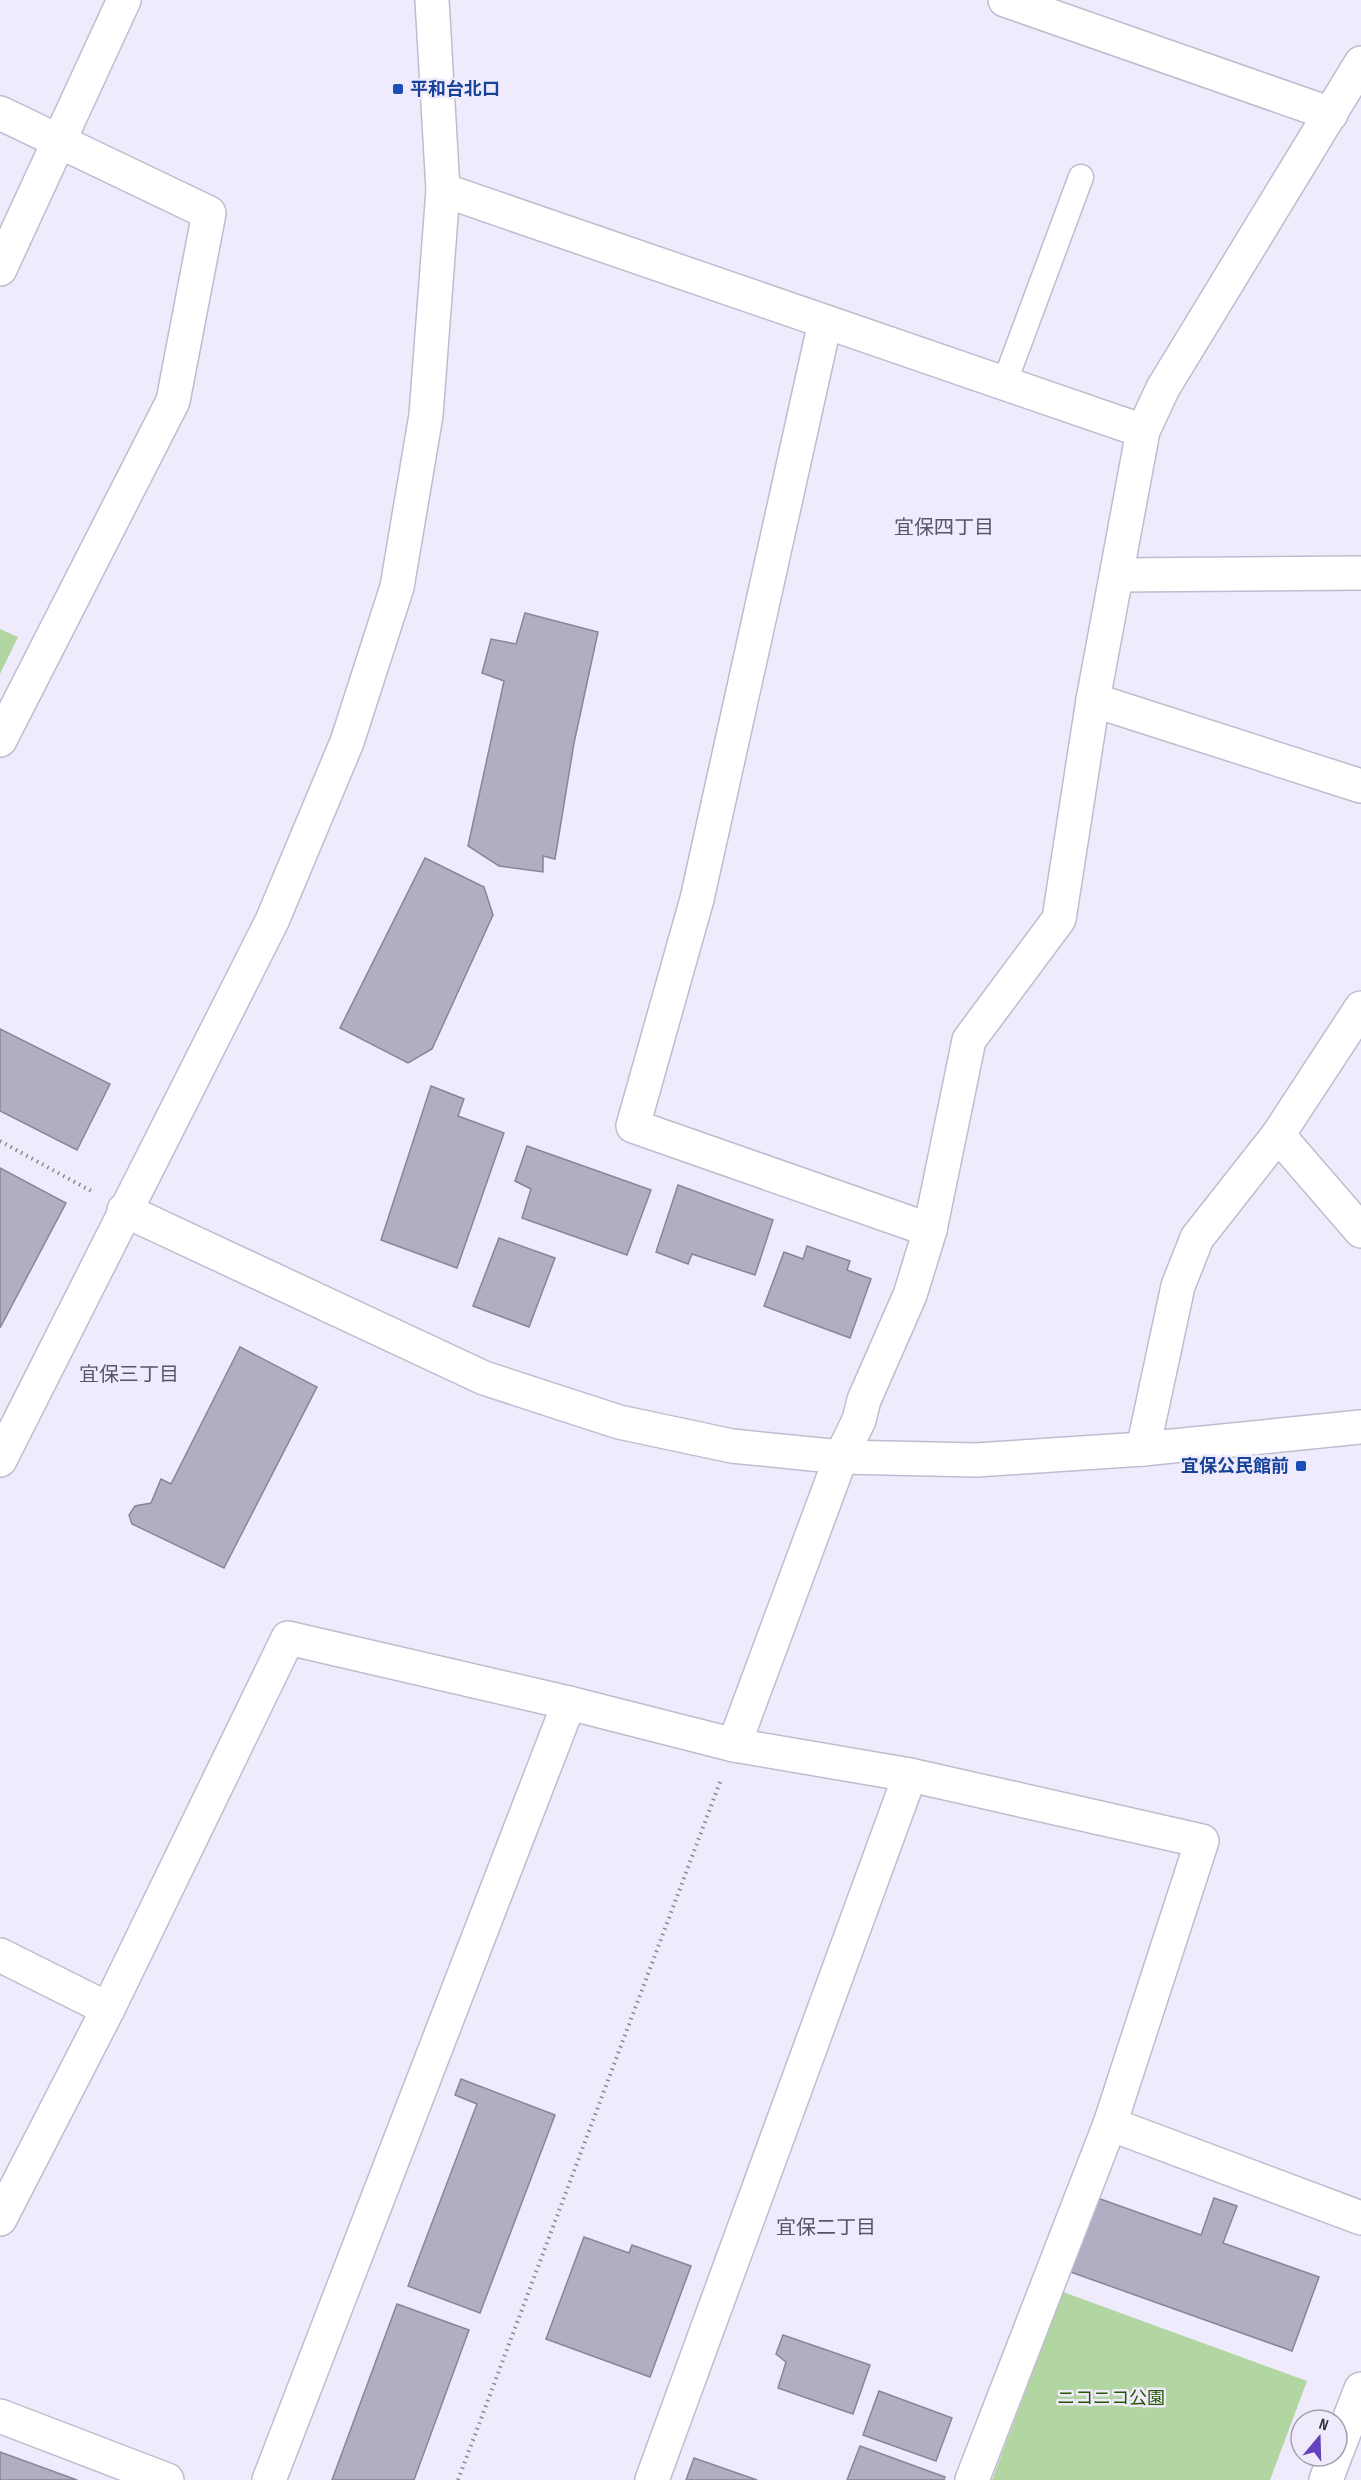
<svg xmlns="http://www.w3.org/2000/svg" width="1361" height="2480" viewBox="0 0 1361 2480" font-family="'Sofia Sans Condensed','Noto Sans JP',sans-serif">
  <rect width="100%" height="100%" fill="#efebfc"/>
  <g fill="#b1d6a1">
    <polygon points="0,629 18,637 0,674"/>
    <polygon points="1063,2292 1307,2381 1270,2480 992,2480"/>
  </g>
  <g fill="#b2adc2" stroke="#898497" stroke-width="1.5">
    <polygon points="525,613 598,632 574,743 555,859 543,856 543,872 499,866 468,846 504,681 482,673 491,639 516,644"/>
    <polygon points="425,858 484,887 493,915 432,1049 408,1063 340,1028"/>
    <polygon points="0,1029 110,1084 77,1150 0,1111"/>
    <polygon points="431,1086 464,1099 458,1116 504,1133 457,1268 381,1240"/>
    <polygon points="527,1146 651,1190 627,1255 522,1218 531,1189 515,1181"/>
    <polygon points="0,1168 66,1203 0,1328"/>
    <polygon points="678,1185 773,1220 755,1275 692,1254 688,1264 656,1252"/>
    <polygon points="499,1238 555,1258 529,1327 473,1306"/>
    <polygon points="807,1246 850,1261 847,1270 871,1279 850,1338 764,1306 784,1252 803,1259"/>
    <polygon points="240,1347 317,1387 224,1568 132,1524 129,1515 135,1506 151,1503 161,1479 171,1484"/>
    <polygon points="461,2079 555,2115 480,2313 408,2286 477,2104 455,2095"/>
    <polygon points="1092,2196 1201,2235 1214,2198 1237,2206 1223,2243 1319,2277 1292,2351 1065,2270"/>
    <polygon points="584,2237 629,2253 632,2245 691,2266 650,2377 546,2339"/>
    <polygon points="397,2304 469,2330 414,2480 332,2480"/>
    <polygon points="783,2335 870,2365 853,2414 778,2388 786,2362 776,2354"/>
    <polygon points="879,2391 952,2418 936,2461 863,2435"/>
    <polygon points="860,2446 945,2477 944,2480 847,2480"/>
    <polygon points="0,2452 77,2480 0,2480"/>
    <polygon points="694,2458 757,2480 686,2480"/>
  </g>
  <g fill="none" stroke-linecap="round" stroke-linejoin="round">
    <defs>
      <polyline id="lane" points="1004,384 1081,177"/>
      <g id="street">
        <polyline points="1005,0 1331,114"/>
        <polyline points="0,113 209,213 173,401 0,740"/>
        <polyline points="443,190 1143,431"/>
        <polyline points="0,269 124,0"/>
        <polyline points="825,322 697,899 633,1126 930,1230"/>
        <polyline points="1118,575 1361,573"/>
        <polyline points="1093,700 1361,786"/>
        <polyline points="1278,1135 1361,1231"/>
        <polyline points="1143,1449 1178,1286 1197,1238 1278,1135 1361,1008"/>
        <polyline points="734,1745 841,1457 859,1420 864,1400 910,1295 930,1230 969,1040 1059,919 1093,700 1143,431 1163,388 1361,63"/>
        <polyline points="0,1955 108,2009"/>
        <polyline points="1110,2124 1361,2218"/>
        <polyline points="0,2219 108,2009 288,1638 569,1703 734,1745 910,1775 1202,1841 1110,2124 972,2480"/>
        <polyline points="0,2416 167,2480"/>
        <polyline points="269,2480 569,1703"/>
        <polyline points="652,2480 910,1775"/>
      </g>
      <g id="secondary">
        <polyline points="124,1210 484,1378 619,1422 732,1446 841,1457 976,1460 1143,1449 1361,1427"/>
        <polyline points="0,1460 272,921 347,742 397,587 426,415 443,190 432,0"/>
        <polyline points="1337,2451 1361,2389"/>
        <polyline points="1326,2480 1335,2456"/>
      </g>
    </defs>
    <use href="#lane" stroke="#c0bbcf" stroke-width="27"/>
    <use href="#street" stroke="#c0bbcf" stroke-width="36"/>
    <use href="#secondary" stroke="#c0bbcf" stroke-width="36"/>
    <g stroke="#8a8793" stroke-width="4" stroke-dasharray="1.5 4.5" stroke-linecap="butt">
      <polyline points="0,1141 91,1191"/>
      <polyline points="458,2480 720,1782"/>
    </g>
    <use href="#lane" stroke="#fff" stroke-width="24"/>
    <use href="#street" stroke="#fff" stroke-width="33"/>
    <use href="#secondary" stroke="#fff" stroke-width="33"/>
  </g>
  <g fill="#1a4fb4" stroke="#efebfc" stroke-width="2">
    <rect x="392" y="83" width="12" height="12" rx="3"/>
    <rect x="1295" y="1460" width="12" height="12" rx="3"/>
  </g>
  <g text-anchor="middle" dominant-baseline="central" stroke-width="5" stroke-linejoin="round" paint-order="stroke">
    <g font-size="18" font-weight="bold" fill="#164399" stroke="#efebfc" text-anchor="start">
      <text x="410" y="89">平和台北口</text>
      <text x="1289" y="1466" text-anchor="end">宜保公民館前</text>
    </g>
    <g font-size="18" fill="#265700" stroke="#efebfc">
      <text x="1111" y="2398">ニコニコ公園</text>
    </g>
    <g font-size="20" fill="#595466" stroke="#efebfc">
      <text x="944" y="528">宜保四丁目</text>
      <text x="129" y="1375">宜保三丁目</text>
      <text x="826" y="2228">宜保二丁目</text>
    </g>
  </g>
  <g transform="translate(1319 2438) rotate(19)"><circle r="28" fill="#efebfc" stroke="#a29fac" stroke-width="1.5"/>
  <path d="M0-4.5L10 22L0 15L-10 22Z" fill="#6344bc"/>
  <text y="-9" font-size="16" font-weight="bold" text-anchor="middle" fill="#2f2d35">N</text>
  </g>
</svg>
